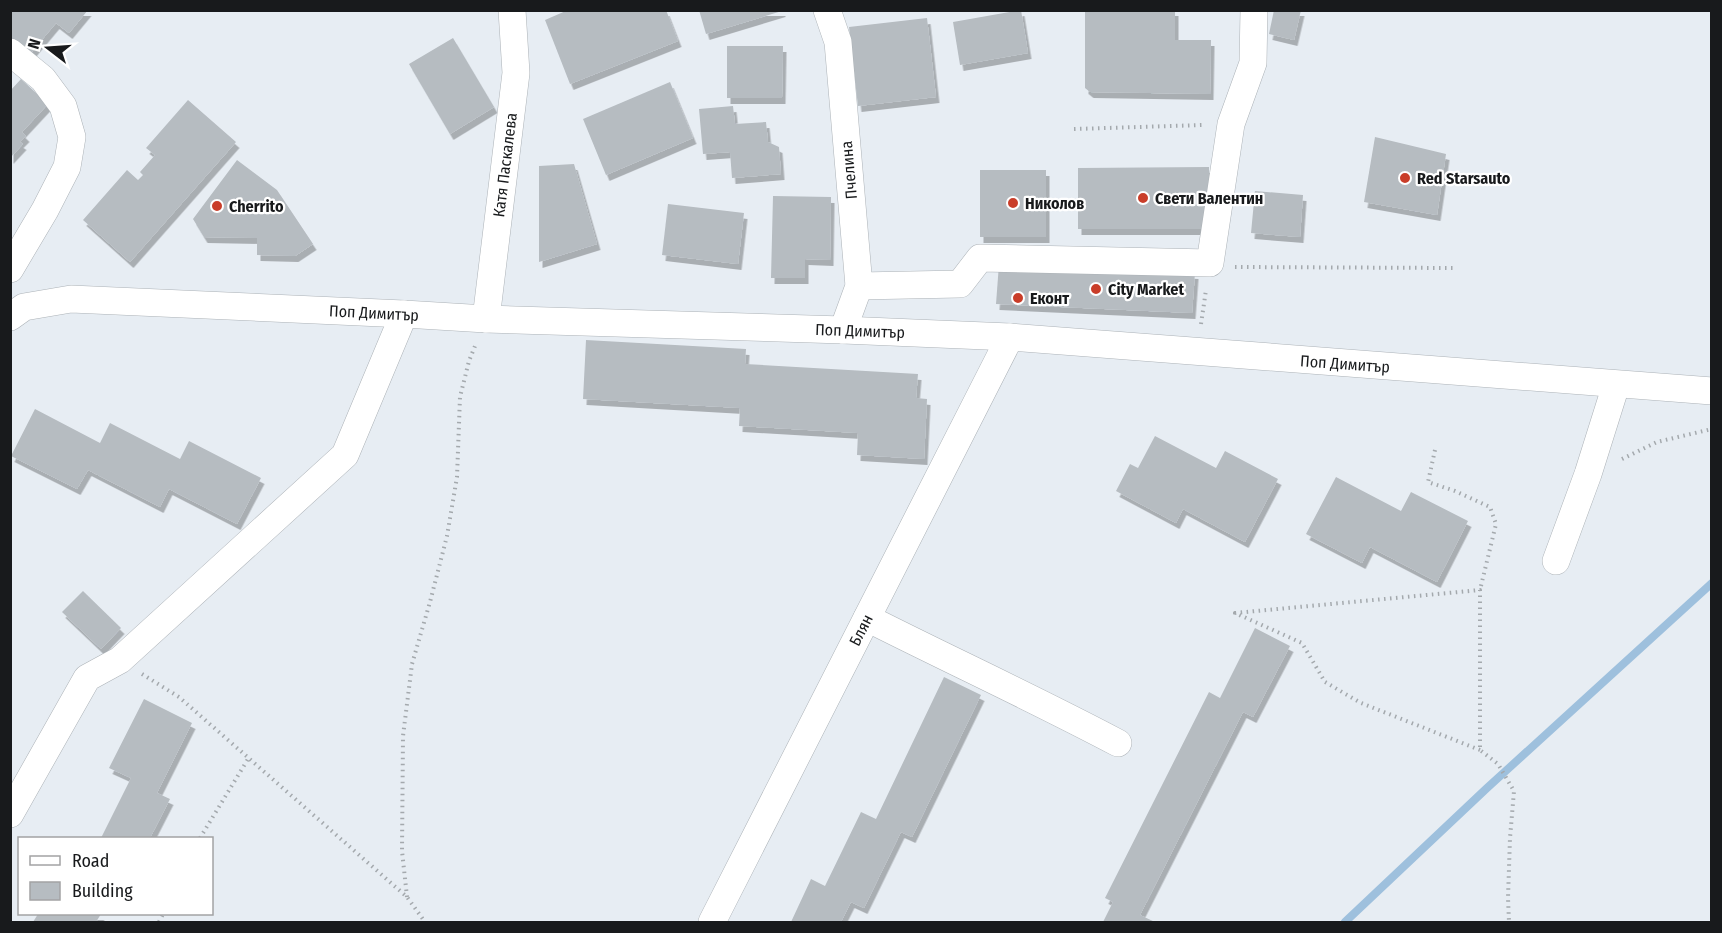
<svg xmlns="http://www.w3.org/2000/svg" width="1722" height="933" viewBox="0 0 1722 933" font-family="'Fira Sans Condensed',sans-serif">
  <defs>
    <filter id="shadow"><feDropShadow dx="3.5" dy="6" stdDeviation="0" flood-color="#0004"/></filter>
  </defs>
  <rect width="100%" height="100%" fill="#e7edf3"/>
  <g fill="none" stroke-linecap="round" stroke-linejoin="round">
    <polyline stroke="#9ec0dd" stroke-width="8" points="1345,922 1487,788 1712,583"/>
  </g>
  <g fill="#b6bcc1" filter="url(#shadow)">
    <polygon points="10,10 88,10 69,33 56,23 30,54 10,37"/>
    <polygon points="568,10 666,10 678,41 570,84 545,20"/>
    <polygon points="699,10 782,10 782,11 706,34"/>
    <polygon points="1021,10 1028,53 960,65 953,22"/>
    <polygon points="1085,10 1175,10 1175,40 1211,40 1210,94 1090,92 1085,88"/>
    <polygon points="1274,10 1301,10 1294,40 1269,34"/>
    <polygon points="927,18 936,97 858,106 849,27"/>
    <polygon points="453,38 494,107 450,134 409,64"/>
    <polygon points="727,46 783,46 782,98 727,98"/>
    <polygon points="21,79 48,104 22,132 26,136 20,142 23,144 10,158 10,91"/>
    <polygon points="670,82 693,138 606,175 583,119"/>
    <polygon points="188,100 236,142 130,262 83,220 127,170 138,180 143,175 140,172 155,155 146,148"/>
    <polygon points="733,106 735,124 766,122 768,142 779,147 781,174 732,178 730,152 703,154 699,109"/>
    <polygon points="1375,137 1446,154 1437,215 1364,202"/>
    <polygon points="237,160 277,190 313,244 295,256 257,255 257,238 204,237 193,219"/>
    <polygon points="574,164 597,244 539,262 539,166"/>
    <polygon points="1209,167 1209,229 1078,229 1078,168"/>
    <rect x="980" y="170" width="66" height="67"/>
    <polygon points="1255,191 1303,195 1300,237 1251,233"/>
    <polygon points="773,196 831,197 830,260 805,259 805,278 771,278"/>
    <polygon points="668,204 744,213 738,264 662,255"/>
    <polygon points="999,264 1195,273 1192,313 996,304"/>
    <polygon points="586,340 746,349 745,364 918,374 916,398 927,399 924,459 857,455 858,433 739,426 740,408 583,399"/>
    <polygon points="35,409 100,443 110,423 180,459 189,441 261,478 237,524 169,489 160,507 88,470 77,489 11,456"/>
    <polygon points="1155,436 1216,468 1225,451 1278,479 1245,542 1183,509 1176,523 1116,491 1130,464 1138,468"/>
    <polygon points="1336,477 1401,511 1411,492 1468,521 1437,582 1370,547 1362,563 1306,534"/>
    <polygon points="83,591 121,628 101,649 62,612"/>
    <polygon points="1255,628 1290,646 1253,717 1243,712 1140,915 1155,922 1103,922 1113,902 1105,898 1209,692 1220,698"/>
    <polygon points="944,677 981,695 912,837 901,832 864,908 851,902 841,922 791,922 811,879 825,886 861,812 876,819"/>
    <polygon points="144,699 192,723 157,793 170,799 150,838 101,838 131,778 109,768"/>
    <polygon points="38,914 101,914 96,922 33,922"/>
  </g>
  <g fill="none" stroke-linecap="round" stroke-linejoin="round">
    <defs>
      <g id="minor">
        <polyline points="827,10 838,42 859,286 843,330"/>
        <polyline points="10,52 43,79 63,106 72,137 67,167 45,210 10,269"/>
        <polyline points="859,286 960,284 980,258 1210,263 1231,124 1253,63 1254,10"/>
        <polyline points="10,317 24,307 71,299 404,314 486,319 843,330 1010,337 1712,391"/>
        <polyline points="486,319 516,73 512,10"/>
        <polyline points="1556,561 1588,474 1616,385"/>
        <path d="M 867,618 C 950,660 1035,699 1118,743"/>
        <polyline points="10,814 87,678 120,660 345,455 404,314"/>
        <polyline points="712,922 1010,337"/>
      </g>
    </defs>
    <use href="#minor" stroke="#acb2b7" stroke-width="28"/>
    <g stroke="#a4a9ad" stroke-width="4" stroke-dasharray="1.5 4.5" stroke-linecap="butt">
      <polyline points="1074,129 1203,125"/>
      <polyline points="1235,267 1453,268"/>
      <polyline points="1201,324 1206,290"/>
      <polyline points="1435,450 1428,482 1455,491 1490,507 1496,524 1480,590"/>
      <polyline points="1622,459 1657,442 1712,429"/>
      <polyline points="142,674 179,697 407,897 425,922"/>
      <polyline points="1480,750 1361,703 1325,682 1302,643 1235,613 1480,590 1480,750 1498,764 1514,791 1510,838 1508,898 1509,922"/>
      <polyline points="200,838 248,759"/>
      <polyline points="407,897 402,851 403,736 412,664 430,602 447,536 457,477 460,397 469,361 475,346"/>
      <polyline points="159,922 163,914"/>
    </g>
    <use href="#minor" stroke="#fff" stroke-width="27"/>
  </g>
  <g fill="#c93d29" stroke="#fff" stroke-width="2">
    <circle cx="1405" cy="178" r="6"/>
    <circle cx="1143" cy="198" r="6"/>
    <circle cx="1013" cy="203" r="6"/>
    <circle cx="217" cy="206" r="6"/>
    <circle cx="1096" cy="289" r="6"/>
    <circle cx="1018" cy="298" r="6"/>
  </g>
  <g text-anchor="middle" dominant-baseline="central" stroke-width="4.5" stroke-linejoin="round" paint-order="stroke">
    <g font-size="16" fill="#181a1c" stroke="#fff">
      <text transform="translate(505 165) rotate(-83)">Катя Паскалева</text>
      <text transform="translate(849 170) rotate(-95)">Пчелина</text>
      <text transform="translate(374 313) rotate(3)">Поп Димитър</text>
      <text transform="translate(860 331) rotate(2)">Поп Димитър</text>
      <text transform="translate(1345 364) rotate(4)">Поп Димитър</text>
      <text transform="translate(861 630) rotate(-63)">Блян</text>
    </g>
    <g font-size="16" font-weight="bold" fill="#181a1c" stroke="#fff" text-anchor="start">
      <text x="1417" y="178">Red Starsauto</text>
      <text x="1155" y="198">Свети Валентин</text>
      <text x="1025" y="203">Николов</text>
      <text x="229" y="206">Cherrito</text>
      <text x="1108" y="289">City Market</text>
      <text x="1030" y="298">Еконт</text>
    </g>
  </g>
  <rect width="1722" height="933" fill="none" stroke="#181a1c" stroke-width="24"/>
  <rect x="18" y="837" width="195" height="78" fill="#ffffff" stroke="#a3a3a4" stroke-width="1.5"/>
  <rect x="30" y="856" width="30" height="9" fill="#ffffff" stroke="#a3a3a4" stroke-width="1.5"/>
  <text x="72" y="867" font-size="18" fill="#181a1c">Road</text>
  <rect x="30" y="882" width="30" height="18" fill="#b6bcc1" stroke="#a3a3a4" stroke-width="1.5"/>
  <text x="72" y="897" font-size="18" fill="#181a1c">Building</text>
  <g transform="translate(48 48) rotate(287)" stroke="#ffffff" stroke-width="4.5" paint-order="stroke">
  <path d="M0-4.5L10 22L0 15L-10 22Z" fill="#181a1c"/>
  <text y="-9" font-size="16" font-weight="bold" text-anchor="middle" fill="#181a1c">N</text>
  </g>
</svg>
